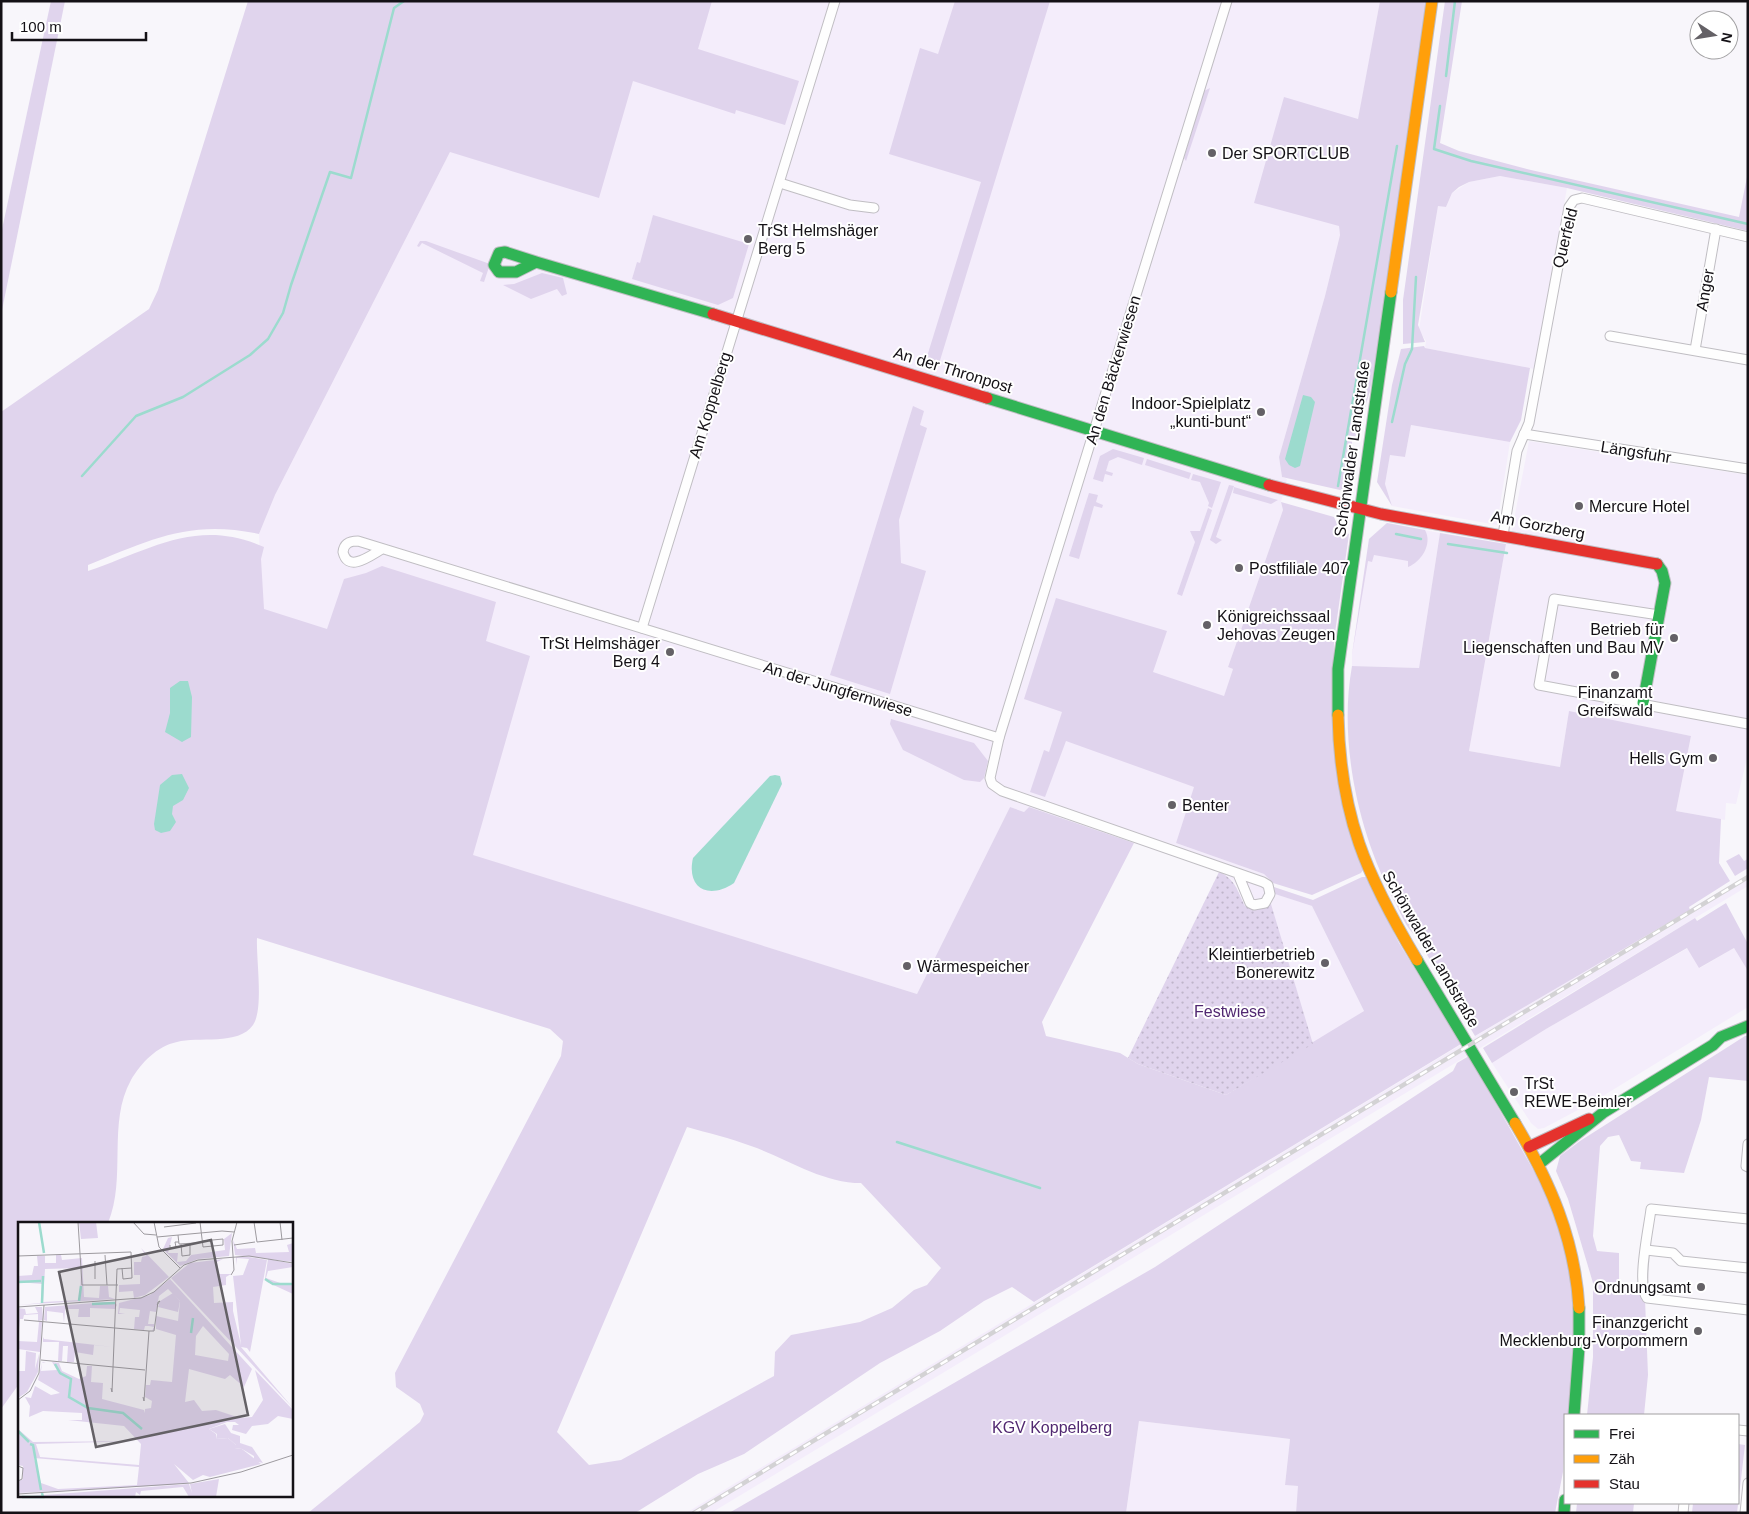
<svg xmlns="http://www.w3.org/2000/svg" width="1749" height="1514" viewBox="0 0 1749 1514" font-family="Arial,sans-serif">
  <defs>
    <pattern id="park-dots" width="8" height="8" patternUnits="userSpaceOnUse" patternTransform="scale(1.25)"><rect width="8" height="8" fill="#e0d4ed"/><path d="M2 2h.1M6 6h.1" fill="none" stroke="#bfb5ca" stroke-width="1.8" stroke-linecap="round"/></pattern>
  </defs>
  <rect width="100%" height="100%" fill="#f8f6fb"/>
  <g fill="#f4edfb">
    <polygon points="531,1 1380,1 1339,225 1340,235 1325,296 1279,457 1282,477 1287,479 1281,502 1283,510 1228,667 1233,669 1176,843 1264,874 1273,883 1276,894 1312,906 1364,1011 1313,1044 1271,905 1263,909 1250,909 1245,906 1236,884 1226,874 1029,807 1024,812 1010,807 917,994 269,792 259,534 275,495 450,152"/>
    <polygon points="1500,176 1567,188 1534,369 1425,348 1426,341 1419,330 1438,205 1446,207 1452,193 1469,182"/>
    <polygon points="1411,425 1510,442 1497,525 1392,506 1385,484 1390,454 1405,457"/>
    <polygon points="1529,441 1748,475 1748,754 1736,804 1726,803 1725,820 1676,811 1691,736 1569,712 1560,767 1469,751 1506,544 1512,530"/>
    <polygon points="1387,523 1440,533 1419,668 1352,666 1352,653 1369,539"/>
    <polygon points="1748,875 1748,886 711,1513 686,1513 1452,1050"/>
    <polygon points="1688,948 1700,968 1734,948 1748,971 1748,1007 1593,1102 1544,1128 1538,1129 1531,1123 1492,1063 1546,1029"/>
    <polygon points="1139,1421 1290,1439 1285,1485 1299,1486 1296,1513 1126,1513"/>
  </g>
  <g fill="#e0d4ed" fill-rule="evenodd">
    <polygon points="51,1 65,1 1,315 1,234"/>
    <path d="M 248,1 L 712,1 L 698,49 L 799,81 L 785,125 L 736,110 L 735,114 L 633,81 L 599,198 L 450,152 L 275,495 L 259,534 C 190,519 150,540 88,565 L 88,571 C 150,550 197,517 264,547 L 261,559 L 264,609 L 327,629 L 344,579 L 366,573 L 382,566 L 496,602 L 486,641 L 530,656 L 473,855 L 917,994 L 1010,807 L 1024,812 L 1029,807 L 1134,843 L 1042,1022 L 1046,1036 L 1120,1053 L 1138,1064 L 1226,1095 L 1364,1011 L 1312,906 L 1275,894 L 1274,887 L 1313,900 L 1362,877 L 1366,877 L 1399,943 L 1461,1044 L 1034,1302 L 1012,1287 L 984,1301 L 940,1331 L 880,1363 L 744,1454 L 698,1474 L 635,1513 L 308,1513 L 420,1422 L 424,1414 L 420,1404 L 396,1387 L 395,1373 L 561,1056 L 563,1041 L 550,1029 L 257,938 C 256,960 264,1009 253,1025 C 239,1046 197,1036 177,1042 C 157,1046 141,1063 131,1080 C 107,1123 127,1178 108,1223 L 19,1223 L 19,1384 L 1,1409 L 1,412 L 149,309 L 158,290 ZM 687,1127 C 708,1133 730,1138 751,1146 C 786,1158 822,1183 861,1183 L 941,1268 L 927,1285 L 914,1290 L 892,1308 L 860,1322 L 791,1335 L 775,1352 L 774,1376 L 621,1460 L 589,1465 L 557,1432 Z"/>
    <polygon points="955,1 1050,1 938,367 925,363 981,182 889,154 920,48 938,54"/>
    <polygon points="1380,1 1427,1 1381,325 1370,391 1361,420 1358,420 1355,440 1352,440 1352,471 1349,486 1340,490 1282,477 1279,457 1325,296 1340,235 1339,226 1254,203 1284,97 1358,119"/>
    <polygon points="1445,1 1462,1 1440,143 1459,151 1531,170 1739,217 1748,172 1748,231 1567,188 1500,176 1469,182 1459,187 1452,193 1446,207 1438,206 1418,325 1425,342 1403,344 1403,300"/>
    <polygon points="1210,88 1186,161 1184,158 1204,91"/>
    <polygon points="653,215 749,244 733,298 718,305 632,279 637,262 640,263"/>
    <polygon points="420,241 426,241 490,264 484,282 480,281 483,273 422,243 419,247 417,246"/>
    <polygon points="542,273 563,278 567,294 562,296 557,289 531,299 503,285 514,284"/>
    <polygon points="1424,346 1425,348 1530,368 1521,420 1510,442 1411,425 1405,457 1390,455 1385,484 1392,506 1377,482 1392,385 1401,349"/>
    <polygon points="913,406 924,411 920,425 927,428 899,520 901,563 926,571 890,694 830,675"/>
    <polygon points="1113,449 1144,458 1142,465 1118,457 1109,461 1106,471 1113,473 1112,476 1105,474 1103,482 1093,479 1100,456"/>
    <polygon points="1147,459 1191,473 1189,479 1145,465"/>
    <polygon points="1193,474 1221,482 1212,508 1208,506 1209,503 1200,482 1191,480"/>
    <polygon points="1229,485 1234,486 1216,537 1222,540 1216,544 1210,540"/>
    <polygon points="1234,487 1278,500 1271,504 1233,493"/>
    <polygon points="1089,493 1098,495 1096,502 1103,505 1102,508 1094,506 1079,559 1069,556"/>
    <polygon points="1281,502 1334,517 1339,529 1349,534 1334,640 1333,717 1363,870 1361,873 1312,895 1273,883 1264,874 1176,843 1194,787 1066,741 1045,797 1030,792 1044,750 1049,752 1062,712 1024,699 1056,598 1167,631 1153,672 1224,696 1233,669 1228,667 1283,510"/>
    <polygon points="1208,508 1212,510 1182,596 1177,594 1195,542 1190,531 1200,531"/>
    <path d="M 1387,523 L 1425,530 C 1433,544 1421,562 1408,567 L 1408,561 L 1374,555 L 1372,562 L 1368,561 L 1352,655 L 1369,539 Z"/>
    <path d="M 1440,533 L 1506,544 L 1469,751 L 1560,767 L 1569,711 L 1691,736 L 1676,811 L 1721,819 L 1719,863 L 1730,881 L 1689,907 L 1690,910 L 1475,1036 L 1416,936 C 1406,928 1402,916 1396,904 C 1359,836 1338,743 1352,666 L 1419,668 Z"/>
    <polygon points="891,719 974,743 988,761 984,778 980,782 964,780 903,750 890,724"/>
    <polygon points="1739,854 1744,861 1748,859 1748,868 1735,876 1726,861"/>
    <polygon points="1726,903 1748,944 1748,971 1734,948 1699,968 1687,948 1546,1029 1492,1063 1483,1048 1695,918 1697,921"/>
    <polygon points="1745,1036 1748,1036 1748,1081 1709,1077 1701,1120 1684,1173 1640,1169 1641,1162 1631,1161 1619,1135 1608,1137 1600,1146 1593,1236 1597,1251 1619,1253 1619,1289 1635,1290 1645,1299 1648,1375 1644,1415 1587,1415 1593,1357 1593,1283 1568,1199 1556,1171 1560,1156 1580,1141"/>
    <polygon points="1469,1056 1535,1173 1542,1181 1552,1201 1572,1266 1575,1347 1569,1415 1565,1415 1563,1472 1555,1513 1296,1513 1298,1486 1285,1485 1290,1439 1139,1421 1126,1513 729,1513 1155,1267 1453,1071 1457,1063"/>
    <polygon points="1738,1444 1745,1445 1737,1513 1692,1513 1693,1503 1738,1503"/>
    <polygon points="1577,1503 1634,1503 1633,1513 1576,1513"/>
  </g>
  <path fill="url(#park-dots)" d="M 1219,872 C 1235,878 1238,892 1245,906 L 1256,910 L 1271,904 L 1313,1044 L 1226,1095 L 1138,1064 L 1128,1058 Z"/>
  <g fill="#9cdbce">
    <polygon points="1303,395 1311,397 1315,402 1300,466 1295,468 1289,465 1285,459"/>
    <polygon points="180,681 188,681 192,697 191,737 182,742 165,732 170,713 170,688"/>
    <polygon points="182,774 189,788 183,800 173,806 172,814 176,822 170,831 161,833 155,830 154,824 160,785 172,775"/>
    <path d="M 775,775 L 780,776 L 782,784 L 734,883 C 709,900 686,889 693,858 L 770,776 Z"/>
  </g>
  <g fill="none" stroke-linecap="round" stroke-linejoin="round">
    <g stroke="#9cdbce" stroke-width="2.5">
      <polyline points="1446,76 1455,1"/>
      <polyline points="1440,106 1434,149 1471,161 1748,224"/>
      <polyline points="1392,422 1405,364 1412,349 1416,277"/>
      <polyline points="82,476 136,416 183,397 250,355 268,339 283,313 291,285 330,172 351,178 394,8 404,1"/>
      <polyline points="1338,486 1397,146"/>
      <polyline points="1396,534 1421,539"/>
      <polyline points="1448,544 1507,553"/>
      <polyline points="897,1142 1040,1188"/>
    </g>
    <defs>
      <g id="street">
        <polyline points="1227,1 999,738 990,778 992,784 1002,791 1263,882 1268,885 1270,894 1265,903 1254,905 1250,903 1238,874"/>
        <polyline points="780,183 850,205 874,208"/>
        <polyline points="1610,336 1748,360"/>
        <polyline points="1695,350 1716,229"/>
        <polyline points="1524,434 1748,469"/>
        <polyline points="1503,535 1517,451 1529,423 1569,207 1574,200 1582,198 1748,237"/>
        <path d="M 382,549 C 370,556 348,573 343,552 C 344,543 350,541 358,541 L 999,738"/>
        <polyline points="1659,615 1554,599 1539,685 1748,724"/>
        <polyline points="642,628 835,1"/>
        <polyline points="1748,1144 1746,1166 1748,1167"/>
        <path d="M 1748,1219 L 1651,1209 C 1649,1227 1636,1285 1647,1298 L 1748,1310"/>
        <polyline points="1646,1250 1673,1253 1681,1261 1748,1268"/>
        <polyline points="1738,1430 1748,1431"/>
        <polyline points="1683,1513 1684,1503"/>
        <polyline points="1745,1513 1748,1483"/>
      </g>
      <g id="fast">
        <polyline points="536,262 505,252 499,253 494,265 499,272 516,272 536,262 713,314"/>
        <polyline points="987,398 1269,485"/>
        <polyline points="1643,703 1665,583 1662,571 1657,564"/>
        <polyline points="1338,715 1338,669 1391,292"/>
        <polyline points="1417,960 1515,1123"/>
        <polyline points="1539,1164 1604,1112 1713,1045 1721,1037 1748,1026"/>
        <polyline points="1574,1415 1579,1347 1579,1308"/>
        <polyline points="1564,1513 1565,1500"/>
      </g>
      <g id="slow">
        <polyline points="1391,292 1432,1"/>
        <path d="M 1338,715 C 1340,816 1366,875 1417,960"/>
        <path d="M 1515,1123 C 1550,1182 1575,1239 1579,1308"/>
      </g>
      <g id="jam">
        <polyline points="713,314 987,398"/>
        <polyline points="1269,485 1381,514 1657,564"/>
        <polyline points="1529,1147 1589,1119"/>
      </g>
    </defs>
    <use href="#street" stroke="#c0bec3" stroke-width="11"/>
    <use href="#fast" stroke="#c0bec3" stroke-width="13"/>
    <use href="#slow" stroke="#c0bec3" stroke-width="13"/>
    <use href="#jam" stroke="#c0bec3" stroke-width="13"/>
    <use href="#street" stroke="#fefefe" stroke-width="9"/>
    <use href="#fast" stroke="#30b455" stroke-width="11"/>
    <use href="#slow" stroke="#ff9f0a" stroke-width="11"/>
    <use href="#jam" stroke="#e5322d" stroke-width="11"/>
    <defs>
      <polyline id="rail" points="694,1513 1748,877"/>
    </defs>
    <use href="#rail" stroke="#d3d2d4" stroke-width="4.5"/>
    <use href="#rail" stroke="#fff" stroke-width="2.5" stroke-dasharray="8" stroke-linecap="butt"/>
  </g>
  <g fill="#646166" stroke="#fff" stroke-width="2">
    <circle cx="1212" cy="153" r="5"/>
    <circle cx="748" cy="239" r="5"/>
    <circle cx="1261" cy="412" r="5"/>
    <circle cx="1579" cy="506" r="5"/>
    <circle cx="1239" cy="568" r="5"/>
    <circle cx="1207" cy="625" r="5"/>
    <circle cx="1674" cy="638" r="5"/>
    <circle cx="670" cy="652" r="5"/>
    <circle cx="1615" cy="675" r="5"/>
    <circle cx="1713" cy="758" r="5"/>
    <circle cx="1172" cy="805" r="5"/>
    <circle cx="1325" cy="963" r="5"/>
    <circle cx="907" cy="966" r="5"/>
    <circle cx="1514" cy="1092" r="5"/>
    <circle cx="1701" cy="1287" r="5"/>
    <circle cx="1698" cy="1331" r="5"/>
  </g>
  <g text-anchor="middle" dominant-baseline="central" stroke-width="4" stroke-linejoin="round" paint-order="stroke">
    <g font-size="16" fill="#141116" stroke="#fff" text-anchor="start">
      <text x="1222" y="153">Der SPORTCLUB</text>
      <text x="758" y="230">TrSt Helmshäger<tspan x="758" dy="18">Berg 5</tspan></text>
      <text x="1251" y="403" text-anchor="end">Indoor-Spielplatz<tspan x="1251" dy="18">„kunti-bunt“</tspan></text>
      <text x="1589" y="506">Mercure Hotel</text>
      <text x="1249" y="568">Postfiliale 407</text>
      <text x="1217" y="616">Königreichssaal<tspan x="1217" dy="18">Jehovas Zeugen</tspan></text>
      <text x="1664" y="629" text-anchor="end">Betrieb für<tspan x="1664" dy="18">Liegenschaften und Bau MV</tspan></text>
      <text x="660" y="643" text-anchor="end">TrSt Helmshäger<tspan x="660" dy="18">Berg 4</tspan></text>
      <text x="1615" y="692" text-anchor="middle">Finanzamt<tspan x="1615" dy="18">Greifswald</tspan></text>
      <text x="1703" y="758" text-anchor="end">Hells Gym</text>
      <text x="1182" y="805">Benter</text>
      <text x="1315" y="954" text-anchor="end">Kleintierbetrieb<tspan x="1315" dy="18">Bonerewitz</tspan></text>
      <text x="917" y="966">Wärmespeicher</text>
      <text x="1524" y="1083">TrSt<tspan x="1524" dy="18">REWE-Beimler</tspan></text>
      <text x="1691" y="1287" text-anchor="end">Ordnungsamt</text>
      <text x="1688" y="1322" text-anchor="end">Finanzgericht<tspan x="1688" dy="18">Mecklenburg-Vorpommern</tspan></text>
    </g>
    <g font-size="16" fill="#141116" stroke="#fff">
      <text transform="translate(1565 238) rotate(-76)">Querfeld</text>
      <text transform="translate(1705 290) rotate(-80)">Anger</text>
      <text transform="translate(953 370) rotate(17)">An der Thronpost</text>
      <text transform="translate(1113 370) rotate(-73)">An den Bäckerwiesen</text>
      <text transform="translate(710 405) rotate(-73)">Am Koppelberg</text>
      <text transform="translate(1352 449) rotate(-82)">Schönwalder Landstraße</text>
      <text transform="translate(1636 452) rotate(9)">Längsfuhr</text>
      <text transform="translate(1538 525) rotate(11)">Am Gorzberg</text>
      <text transform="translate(838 689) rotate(17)">An der Jungfernwiese</text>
      <text transform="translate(1431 949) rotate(60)">Schönwalder Landstraße</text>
    </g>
    <g font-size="16" fill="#512871" stroke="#fff">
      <text x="1230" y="1011">Festwiese</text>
      <text x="1052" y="1427">KGV Koppelberg</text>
    </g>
  </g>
  <g transform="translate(18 1222)">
    <rect width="275" height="275" fill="#f8f6fb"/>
    <path d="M 61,0 L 78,0 L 80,16 L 63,17 ZM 214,11 L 211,34 L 180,37 L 162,44 L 145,27 L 150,16 L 154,15 L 150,31 L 160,31 L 159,40 L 168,39 L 173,33 L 207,28 L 206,17 ZM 215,18 L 219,27 L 237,26 L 238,31 L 271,30 L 269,23 L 275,21 L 275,40 L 217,33 ZM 123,26 L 151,55 L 127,73 L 116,76 L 115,69 L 101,70 L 101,63 L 122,62 L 122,53 L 116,53 L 116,40 L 123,40 L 124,35 L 128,34 ZM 38,33 L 43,33 L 44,38 L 64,36 L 66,75 L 81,76 L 82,64 L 90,64 L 91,75 L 97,77 L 0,83 L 23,81 L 24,62 L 0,60 L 0,54 L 14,53 L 16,44 L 20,44 L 19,34 L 27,34 L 27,41 L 38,41 ZM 63,46 L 62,78 L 25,80 L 27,47 ZM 218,35 L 231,35 L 249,38 L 232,130 L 229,126 L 223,125 L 275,186 L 153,56 L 172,41 L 205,37 L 199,40 L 201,52 L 213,52 L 208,55 L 208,63 L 195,65 L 196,81 L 215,80 L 215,89 L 223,123 L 215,54 L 225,53 L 231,37 L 219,36 L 218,43 ZM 250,37 L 275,42 L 275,45 L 250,49 L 248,56 L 265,62 L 275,61 L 275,72 L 249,60 L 247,57 ZM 152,57 L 234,147 L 226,165 L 212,153 L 207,157 L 171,147 L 167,180 L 176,178 L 184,189 L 198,188 L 222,196 L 234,195 L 245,178 L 237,148 L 275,188 L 275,197 L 260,194 L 250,202 L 234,204 L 228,212 L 214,208 L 215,203 L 221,203 L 217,200 L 209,200 L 191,207 L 198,212 L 198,217 L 210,216 L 218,223 L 217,226 L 209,225 L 224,227 L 243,242 L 192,255 L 185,253 L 175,258 L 156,242 L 171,261 L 152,263 L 0,271 L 0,259 L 5,257 L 5,244 L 0,243 L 0,207 L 15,220 L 118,219 L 18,222 L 22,235 L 121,243 L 123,222 L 106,204 L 50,198 L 64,198 L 64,191 L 25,189 L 11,195 L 12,184 L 7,175 L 13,176 L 17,164 L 33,173 L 42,171 L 20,158 L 24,141 L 25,140 L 28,140 L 24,141 L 23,149 L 39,148 L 34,140 L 41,141 L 44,149 L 61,157 L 68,154 L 69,144 L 74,144 L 73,160 L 85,161 L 84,177 L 126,188 L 127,191 L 127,187 L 133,186 L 134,179 L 127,175 L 128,163 L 132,163 L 133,158 L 154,160 L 158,113 L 138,107 L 138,94 L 160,99 L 162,79 L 150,67 L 141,74 L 138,90 L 132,89 L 130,102 L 136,102 L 136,108 L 134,109 L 136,105 L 131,104 L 127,104 L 126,108 L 116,107 L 117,95 L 121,95 L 122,88 L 102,86 L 101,91 L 107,92 L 100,92 L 101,81 L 132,73 ZM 185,104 L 211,132 L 210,139 L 177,133 L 178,114 ZM 16,236 L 121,245 L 119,263 L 40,267 L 23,261 ZM 88,80 L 97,80 L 99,83 L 97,87 L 72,86 L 72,95 L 60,95 L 61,87 L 47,87 L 46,101 L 45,91 L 29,89 L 29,99 L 26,98 L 27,85 ZM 17,85 L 24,85 L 25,98 L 20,99 L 20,92 L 6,93 L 5,97 L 2,97 L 0,118 L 0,86 L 7,87 L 8,92 L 20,91 ZM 21,100 L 24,100 L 22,130 L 0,127 L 0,119 L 19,120 ZM 25,115 L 26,117 L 95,125 L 76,123 L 75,133 L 57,130 L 56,140 L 49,140 L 50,124 L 45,124 L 44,139 L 40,139 L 41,120 L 25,120 ZM 8,129 L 18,131 L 17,147 L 21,132 L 20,150 L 9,170 L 0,176 L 0,149 L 7,149 ZM 201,257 L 198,275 L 171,275 L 165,265 L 123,269 L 122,273 L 118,270 L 117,275 L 0,275 L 171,262 L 174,271 L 172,262 Z" fill="#e0d4ed" fill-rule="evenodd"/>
    <path d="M 207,202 L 213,211 L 222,214 L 222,221 L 234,225 L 245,241 L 236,239 L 236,234 L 224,227 L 209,225 L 218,223 L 210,216 L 198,217 L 199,212 L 191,207 Z" fill="#e0d4ed"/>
    <path d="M 155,71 L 162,79 L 160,90 L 140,85 L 142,79 Z" fill="#e0d4ed"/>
    <path fill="none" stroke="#9cdbce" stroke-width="2.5" d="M 21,0 L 26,31M 247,57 L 255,62 L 275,62M 0,60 L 23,59M 61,79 L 63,64M 24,81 L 25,54M 74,82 L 97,81M 173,111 L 175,96M 37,142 L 42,151 L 53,157 L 51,175 L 70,186 L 105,191 L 124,207M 0,209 L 11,220M 12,222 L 15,223 L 23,268M 4,275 L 25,275 L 24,271"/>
    <path fill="none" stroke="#9d9a9f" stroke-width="1" d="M 60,0 L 64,63 L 100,63M 115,0 L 126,12 L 138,13M 136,0 L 141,25 L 162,46M 182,0 L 185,25 L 205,23 L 205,17 L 184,19M 236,0 L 239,20 L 275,16M 262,0 L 264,18M 146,5 L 178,1M 160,13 L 161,22 L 177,21M 139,15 L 204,9 L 216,10M 163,22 L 164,34 L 172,33 L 172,21M 152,23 L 152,26 L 158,25 L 157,20 L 161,20M 216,23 L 237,20M 87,33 L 89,63M 0,34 L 113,30 L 114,56 L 105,57 L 104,46M 77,39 L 77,57M 213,53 L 216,48 L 214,19 L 219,0M 0,85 L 123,76 L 136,70 L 166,43 L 180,38 L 231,34 L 275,41M 6,98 L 131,109M 131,109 L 136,109 L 140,80 L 142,79 L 139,83M 23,138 L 127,148M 93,166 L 94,170 L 99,47 L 114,46M 125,175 L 126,179 L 131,109M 0,178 L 12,169 L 21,151 L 26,83M 0,244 L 5,246 L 4,257 L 0,259M 0,272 L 173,261 L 223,250 L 275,233"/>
    <path fill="#646166" fill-opacity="0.15" stroke="#646166" stroke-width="2.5" d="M 193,18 L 230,193 L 78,225 L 41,50 Z"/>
    <rect width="275" height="275" fill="none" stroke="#141116" stroke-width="2.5"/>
  </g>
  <rect width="1749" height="1514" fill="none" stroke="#141116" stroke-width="5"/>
  <rect x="1564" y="1414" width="175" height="90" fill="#ffffff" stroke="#a1a0a2"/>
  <rect x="1574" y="1430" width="25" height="8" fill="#30b455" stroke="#a1a0a2"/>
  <text x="1609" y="1439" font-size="15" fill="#141116">Frei</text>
  <rect x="1574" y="1455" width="25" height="8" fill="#ff9f0a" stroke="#a1a0a2"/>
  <text x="1609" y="1464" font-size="15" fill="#141116">Zäh</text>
  <rect x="1574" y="1480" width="25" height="8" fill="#e5322d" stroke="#a1a0a2"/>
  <text x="1609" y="1489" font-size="15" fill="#141116">Stau</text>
  <g transform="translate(1714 35) rotate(102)"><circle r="24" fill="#ffffff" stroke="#a1a0a2"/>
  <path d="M0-4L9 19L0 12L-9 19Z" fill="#646166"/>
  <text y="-8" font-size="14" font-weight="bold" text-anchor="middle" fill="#141116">N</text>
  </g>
  <path d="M12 32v8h134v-8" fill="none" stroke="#141116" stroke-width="2.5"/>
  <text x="20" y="32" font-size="15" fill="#141116" stroke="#ffffff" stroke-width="4" paint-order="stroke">100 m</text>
</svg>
